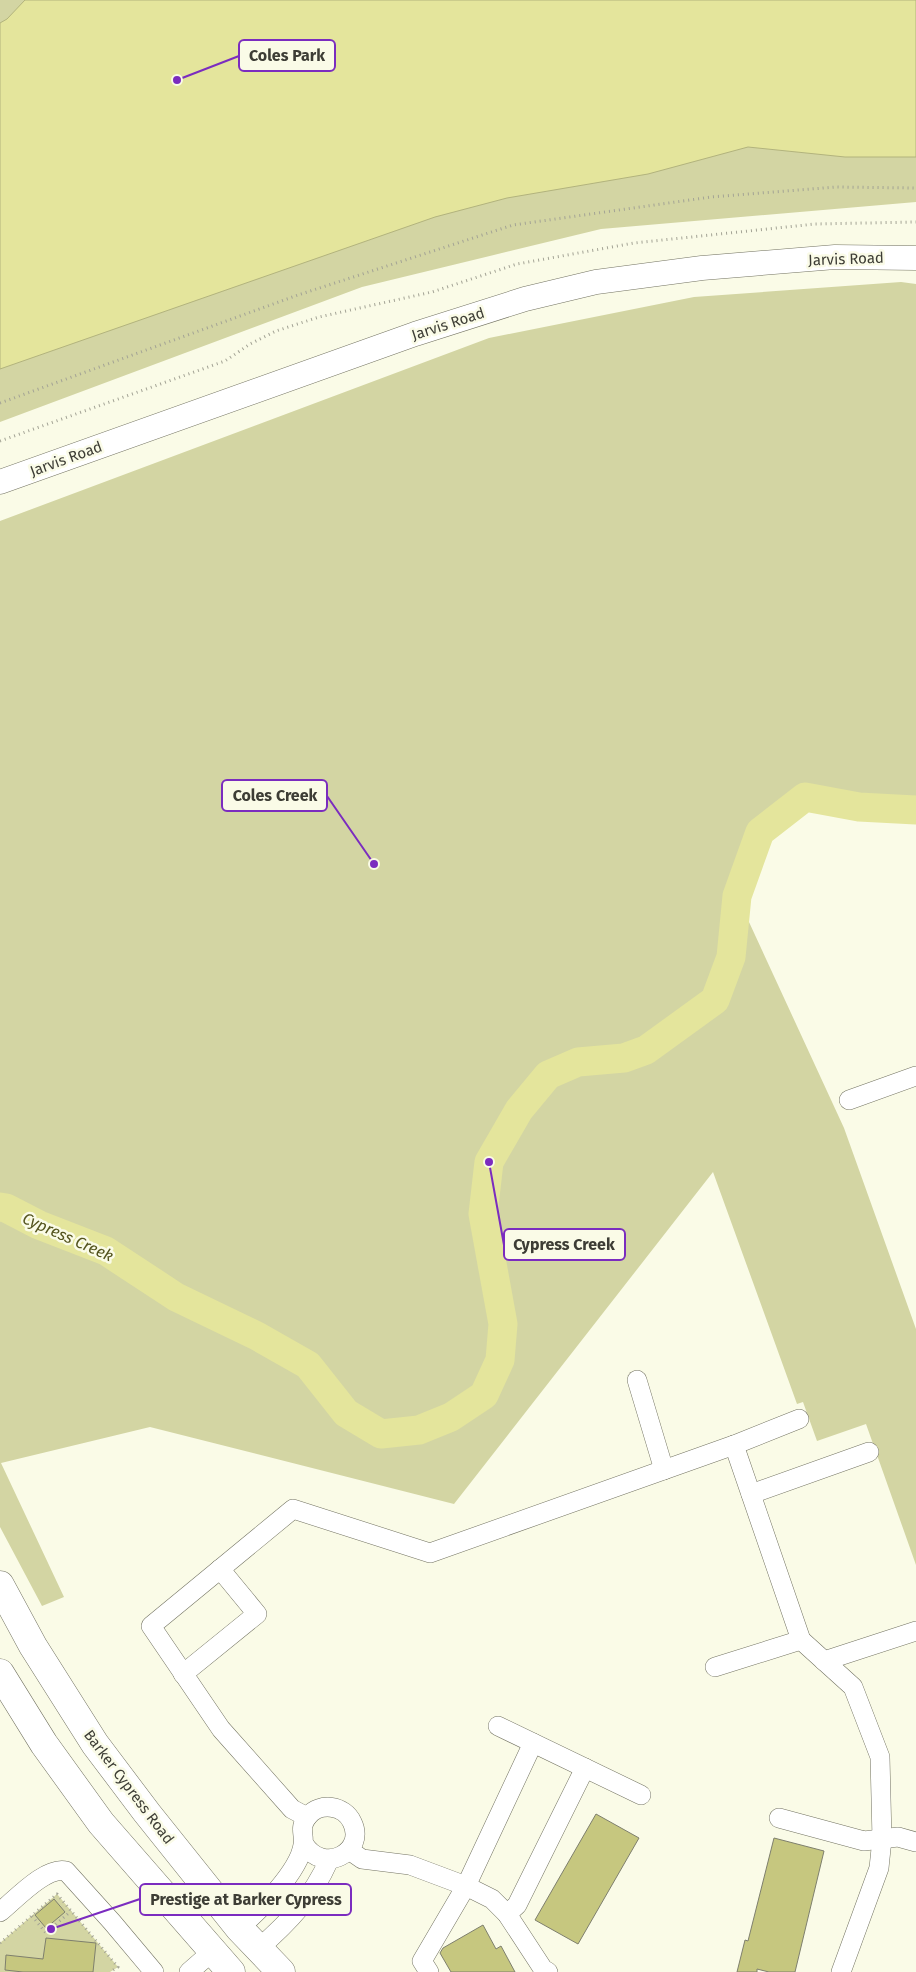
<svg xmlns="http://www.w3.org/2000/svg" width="916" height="1972" viewBox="0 0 916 1972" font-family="'Fira Sans',sans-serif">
  <rect width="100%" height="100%" fill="#fafbe7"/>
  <g fill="#d3d5a3">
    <polygon points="0,0 916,0 916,202 601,229 362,287 0,422"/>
    <polygon points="901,282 916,284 916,810 859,807 805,797 760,832 737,896 844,1128 916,1329 916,1565 866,1424 817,1441 803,1402 797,1404 713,1172 454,1504 150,1427 1,1463 64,1597 42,1606 0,1527 0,521 489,338 694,297"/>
    <polygon points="57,1894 118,1967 110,1972 0,1972 0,1943"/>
  </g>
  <polygon fill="#e4e59c" stroke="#b2b37d" points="25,0 916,0 916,157 845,157 748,147 648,174 507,198 435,217 0,369 0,23 7,19"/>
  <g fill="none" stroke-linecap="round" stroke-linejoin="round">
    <polyline stroke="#e4e59c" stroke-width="29" points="0,1207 6,1208 39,1225 106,1251 176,1297 257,1336 308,1365 346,1413 381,1434 419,1430 451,1417 484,1395 500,1360 503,1324 483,1214 489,1162 519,1110 548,1075 578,1062 624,1058 646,1050 715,1000 731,957 737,896 760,832 805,797 859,807 916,810"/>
  </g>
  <g fill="#c6c77f" stroke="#7e7f6d">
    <polygon points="596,1814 639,1838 578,1944 535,1920"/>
    <polygon points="774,1838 824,1851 795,1972 769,1972 757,1969 757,1972 737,1972 745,1940 748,1941"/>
    <polygon points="54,1899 65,1912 46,1928 35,1915"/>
    <polygon points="483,1925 496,1949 501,1946 515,1972 451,1972 440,1953 443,1948"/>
    <polygon points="46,1938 96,1943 93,1972 23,1972 5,1970 6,1955 43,1959"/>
  </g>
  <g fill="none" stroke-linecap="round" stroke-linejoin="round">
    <defs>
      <g id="minor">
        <polyline points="849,1100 916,1076"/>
        <polyline points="637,1380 664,1470"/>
        <polyline points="734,1445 801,1640 853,1687 880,1757 882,1839 879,1868 841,1972"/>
        <polyline points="751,1494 869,1452"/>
        <polyline points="824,1661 916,1631"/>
        <polyline points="715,1667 801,1640"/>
        <polyline points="183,1674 257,1614 220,1569"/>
        <polyline points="498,1726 641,1795"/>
        <polyline points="307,1817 292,1809 221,1729 151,1626 293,1509 430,1553 734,1445 799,1419"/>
        <polyline points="779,1818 864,1841 898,1837 916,1842"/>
        <polyline points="349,1850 362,1859 410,1865 466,1886 492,1899 507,1914 543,1969 548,1972"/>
        <path d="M 0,1912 C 16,1899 46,1866 66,1871 L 112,1922 L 154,1972"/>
        <polyline points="507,1914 517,1905 585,1768"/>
        <path d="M 239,1928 C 259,1911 299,1872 303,1845 C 305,1834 298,1828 308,1816 C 320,1802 344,1805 352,1822 C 367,1852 323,1875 304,1844"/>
        <path d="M 258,1949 C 289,1922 312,1898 329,1860"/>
        <polyline points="189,1972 213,1951"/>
        <polyline points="429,1972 422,1961 466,1886 533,1743"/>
      </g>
      <polyline id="tertiary" points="0,482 415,334 525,299 596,282 702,268 835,257 916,258"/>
      <g id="primary">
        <polyline points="0,1585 33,1646 95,1744 147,1813 239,1928 281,1972"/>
        <polyline points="0,1673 44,1744 101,1823 231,1972"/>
      </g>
    </defs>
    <use href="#minor" stroke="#737362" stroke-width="20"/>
    <use href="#tertiary" stroke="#737362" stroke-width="25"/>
    <use href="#primary" stroke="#737362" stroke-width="29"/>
    <g stroke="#a3a395" stroke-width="3" stroke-dasharray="1 4" stroke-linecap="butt">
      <polyline points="0,403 298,295 513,225 711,197 836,187 916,188"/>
      <polyline points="0,441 225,361 250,344 276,331 319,317 432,292 517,264 634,243 815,224 916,222"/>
      <polyline points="32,1916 46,1933 71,1911"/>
      <polyline points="0,1943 57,1894 118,1967 110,1972"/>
    </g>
    <use href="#minor" stroke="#fff" stroke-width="19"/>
    <use href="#tertiary" stroke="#fff" stroke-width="24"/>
    <use href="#primary" stroke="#fff" stroke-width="28"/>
  </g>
  <g text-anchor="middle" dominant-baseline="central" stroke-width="5" stroke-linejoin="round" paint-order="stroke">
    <g font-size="15" fill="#3d3d35" stroke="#fafbe7">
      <text transform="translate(846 259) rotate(-2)">Jarvis Road</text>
      <text transform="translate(448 324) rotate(-18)">Jarvis Road</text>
      <text transform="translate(66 459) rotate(-20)">Jarvis Road</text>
      <text transform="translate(129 1787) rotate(53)">Barker Cypress Road</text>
    </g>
    <g font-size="16" font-style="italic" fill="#54541e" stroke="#fafbe7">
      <text transform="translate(68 1237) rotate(24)">Cypress Creek</text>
    </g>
  </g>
  <path fill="none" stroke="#7b2cbf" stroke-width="2" d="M177 80L239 56M374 864L327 796M489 1162L504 1245M51 1929L140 1899"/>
  <g fill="#7b2cbf" stroke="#fafbe7" stroke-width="2">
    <circle cx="177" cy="80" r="5"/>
    <circle cx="374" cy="864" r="5"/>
    <circle cx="489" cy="1162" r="5"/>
    <circle cx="51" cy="1929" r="5"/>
  </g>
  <g fill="#fafbe7" stroke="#7b2cbf" stroke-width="2">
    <rect x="239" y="40" width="96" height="31" rx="5"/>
    <rect x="222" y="780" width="105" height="31" rx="5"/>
    <rect x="504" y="1229" width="121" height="31" rx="5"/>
    <rect x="140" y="1884" width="211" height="31" rx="5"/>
  </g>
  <g font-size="16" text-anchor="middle" font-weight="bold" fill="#3d3d35">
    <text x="287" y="61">Coles Park</text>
    <text x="275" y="801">Coles Creek</text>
    <text x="564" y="1250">Cypress Creek</text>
    <text x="246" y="1905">Prestige at Barker Cypress</text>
  </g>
</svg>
